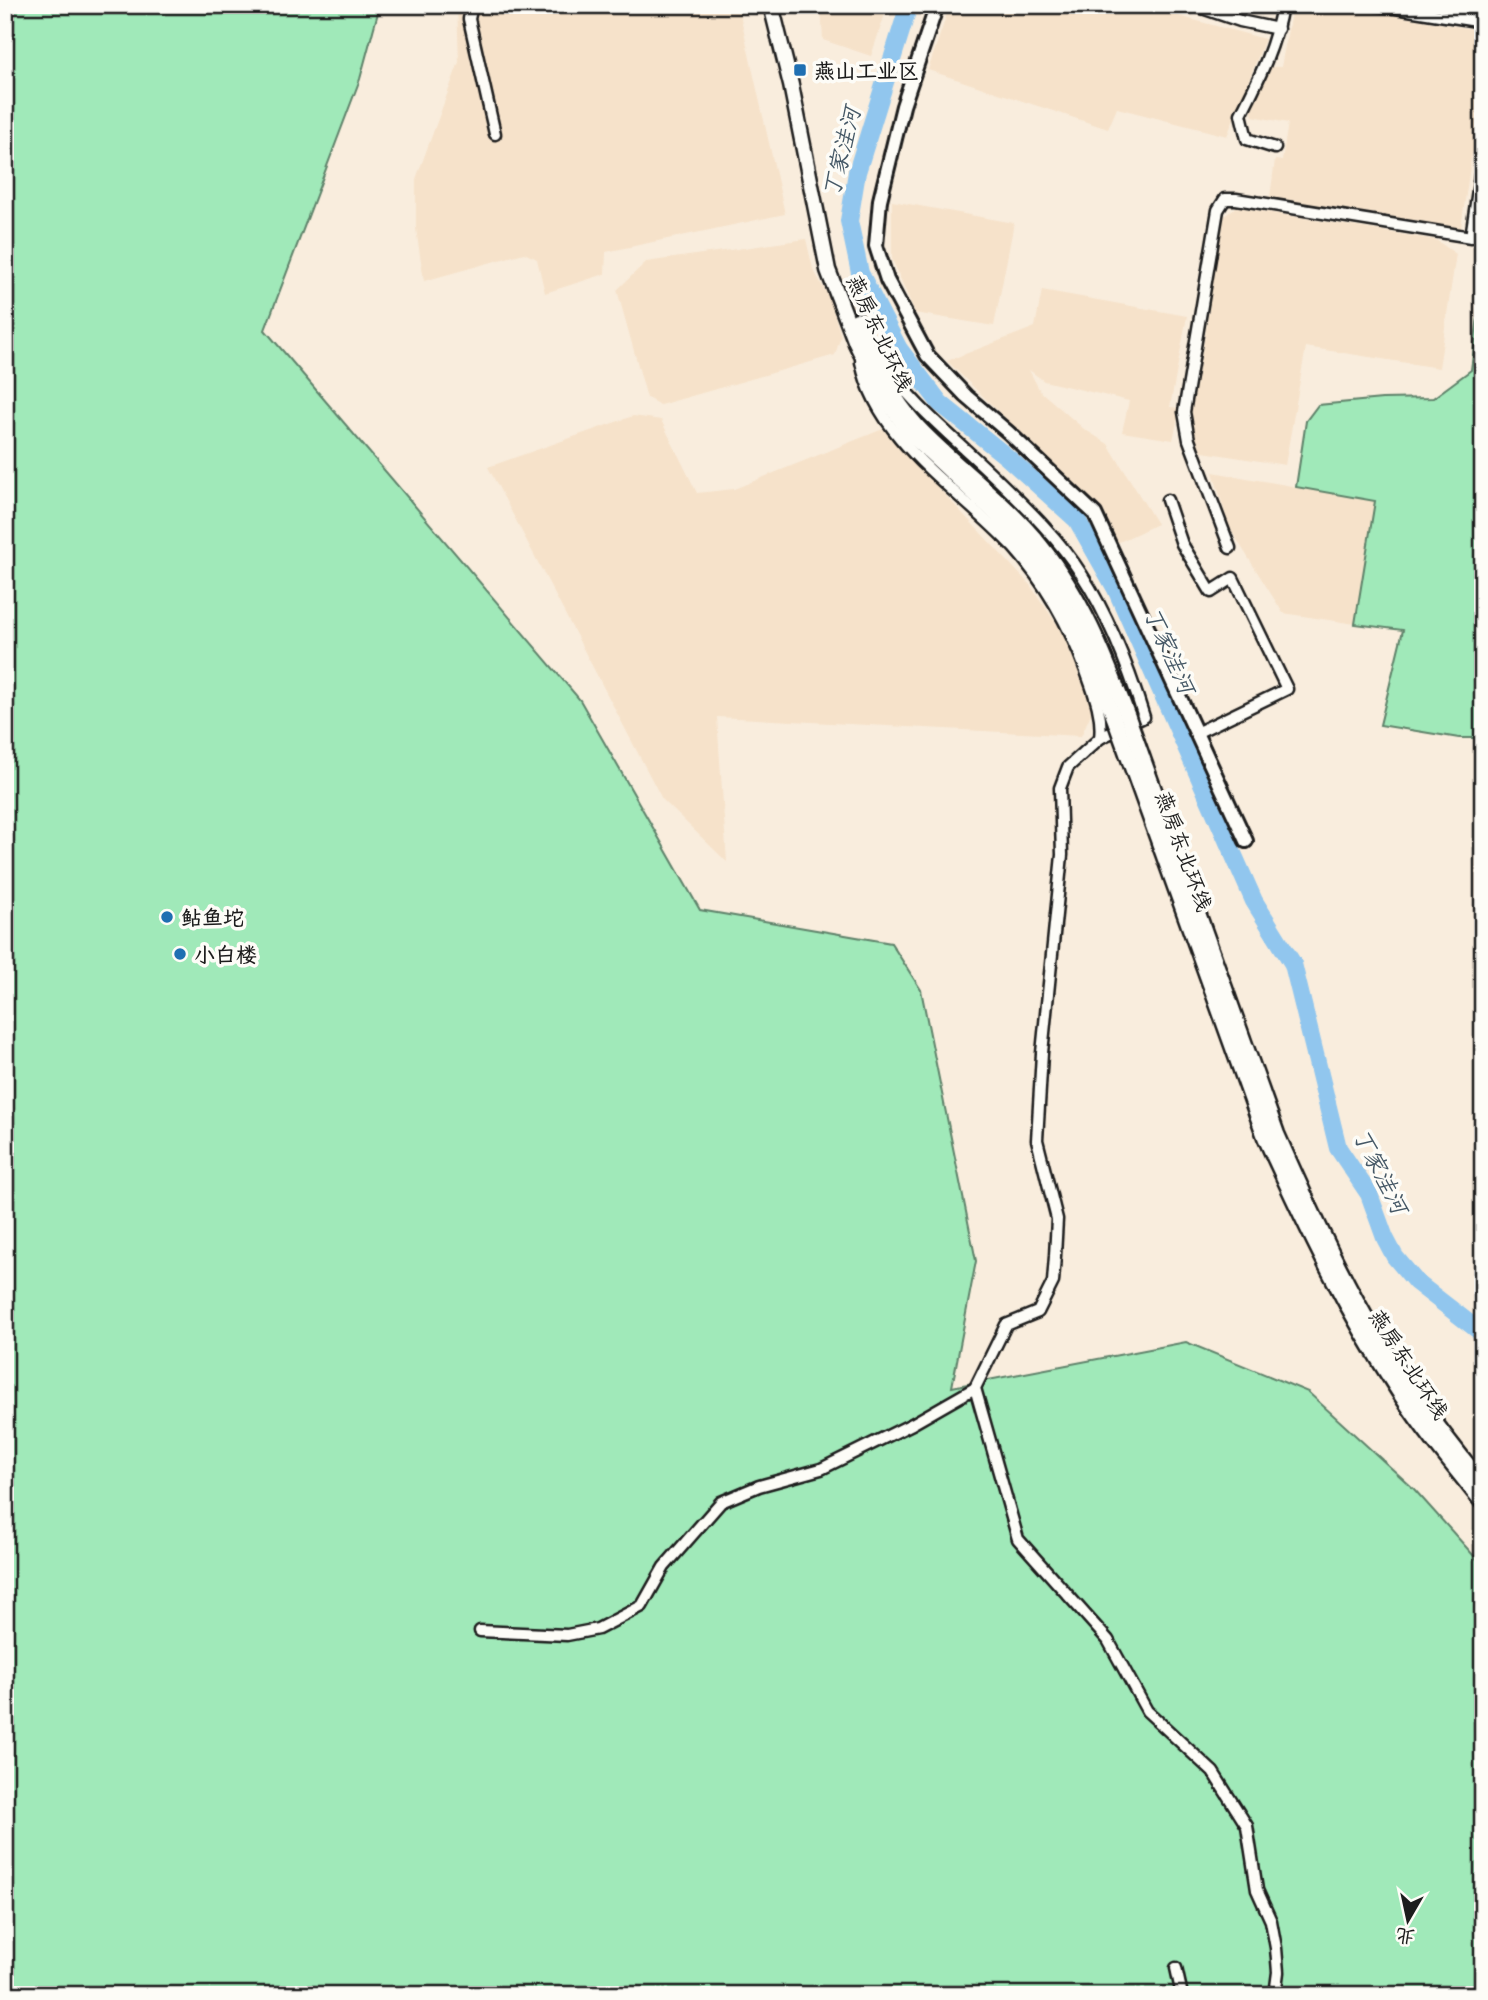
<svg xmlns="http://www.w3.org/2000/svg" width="1488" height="2000" viewBox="0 0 1488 2000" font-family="'Patrick Hand','LXGW WenKai TC',sans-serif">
  <rect width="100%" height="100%" fill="#f9eddd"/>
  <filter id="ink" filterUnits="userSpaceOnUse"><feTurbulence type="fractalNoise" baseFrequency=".0143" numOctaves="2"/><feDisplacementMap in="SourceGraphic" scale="14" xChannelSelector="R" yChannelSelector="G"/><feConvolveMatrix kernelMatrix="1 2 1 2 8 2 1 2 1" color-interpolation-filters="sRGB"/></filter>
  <g filter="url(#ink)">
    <g fill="#f6e2ca">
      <polygon points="457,5 738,5 785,214 606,252 605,274 545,293 537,259 524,253 424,281 416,229 416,179 459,62"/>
      <polygon points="821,5 888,5 871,56 823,40"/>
      <polygon points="950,5 1157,5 1156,10 1265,39 1227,136 1117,108 1108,129 928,70"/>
      <polygon points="1298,5 1336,5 1483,31 1483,115 1478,149 1472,153 1461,228 1270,197 1275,160 1282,161 1288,123 1253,116 1251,109 1271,67 1281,67 1292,8"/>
      <polygon points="892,201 1014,223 994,326 915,313 892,259"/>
      <polygon points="1236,207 1436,240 1456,254 1439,368 1306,347 1285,465 1203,452 1192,437 1191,413 1206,330 1222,218"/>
      <polygon points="806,239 813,269 829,297 841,336 835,355 660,405 647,398 617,290 646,262"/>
      <polygon points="1042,290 1187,316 1170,407 1180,408 1173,440 1122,432 1129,401 1044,381 1029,370 1040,391 1084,429 1108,444 1157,524 1117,543 1098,509 947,361 1035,327"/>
      <polygon points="633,416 661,420 697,493 734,489 883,429 1030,585 1063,633 1093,709 1081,736 717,717 727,862 662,799 488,467"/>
      <polygon points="1213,472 1376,501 1355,624 1283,613 1229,527"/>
    </g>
    <g fill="#a0e9b9" stroke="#5e826a" stroke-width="2">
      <polygon points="5,5 380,5 360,79 265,330 580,700 700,910 891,943 921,990 976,1261 952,1387 1186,1342 1308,1392 1414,1489 1483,1566 1483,1995 5,1995"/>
      <polygon points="1479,309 1483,310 1483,738 1459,738 1380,725 1403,630 1355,624 1375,501 1296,487 1306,421 1318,405 1382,399 1433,398 1471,370"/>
    </g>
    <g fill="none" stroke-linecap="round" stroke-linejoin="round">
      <polyline stroke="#91c6ee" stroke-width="18" points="909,5 857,172 849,221 860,273 899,349 940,403 1007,457 1077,520 1116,589 1254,901 1293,964 1338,1148 1369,1194 1385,1238 1395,1257 1416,1282 1483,1334"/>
      <defs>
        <g id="minor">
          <polyline points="472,5 469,19 495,134"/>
          <polyline points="1193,5 1240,21 1278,29"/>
          <polyline points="1377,5 1483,22"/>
          <path d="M 1275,148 L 1247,139 L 1241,114 C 1259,79 1276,44 1282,5"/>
          <path d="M 879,357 C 911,405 957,440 998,480 C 1028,509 1060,540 1082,575 C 1110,618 1129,669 1144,717 L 1100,738 L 1068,767 L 1060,788 L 1062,855 L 1042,1053 L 1037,1140 L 1057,1219 L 1055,1256 L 1053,1282 L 1038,1312 L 1006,1325 L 975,1388 L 1018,1539 L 1108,1640 L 1147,1711 L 1213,1772 L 1247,1826 L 1257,1890 L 1271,1921 L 1276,1948 L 1278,1972 L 1275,1995"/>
          <path d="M 861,362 C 878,444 961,490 1014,548 C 1045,583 1070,627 1086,671 C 1094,693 1103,715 1100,738"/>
          <polyline points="1167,500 1182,544 1211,592 1233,578 1287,689 1196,733"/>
          <polyline points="1230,548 1189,440 1184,412 1218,210 1225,199 1236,199 1471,237 1483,156"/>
          <polyline points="480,1631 567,1635 598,1629 642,1606 664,1567 721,1502 759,1486 821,1469 912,1424 975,1388"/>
          <polyline points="1176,1968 1182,1995"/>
        </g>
        <polyline id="tertiary" points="937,5 903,106 880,200 876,246 887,280 927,355 966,396 1009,433 1095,514 1246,841"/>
        <g id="secondary">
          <polyline points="771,5 791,85 828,270 856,343 877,386 910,434 998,516 1028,549 1052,581 1088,649 1116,723"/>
          <path d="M 857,320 C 873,357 890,397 918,427 C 957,468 1005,501 1041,546 C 1082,597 1105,656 1128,717"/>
        </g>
      </defs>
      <use href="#minor" stroke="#1c1c1c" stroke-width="15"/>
      <use href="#tertiary" stroke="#1c1c1c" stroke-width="18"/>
      <use href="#secondary" stroke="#1c1c1c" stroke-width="19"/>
      <use href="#minor" stroke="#fdfcf7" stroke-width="10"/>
      <use href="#tertiary" stroke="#fdfcf7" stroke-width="12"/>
      <use href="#secondary" stroke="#fdfcf7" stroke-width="14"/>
      <defs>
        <g id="secondary-bridge">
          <path d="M 1128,717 L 1277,1134 C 1316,1222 1356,1311 1411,1390 C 1434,1422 1458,1453 1483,1484"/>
          <path d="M 1116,723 L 1265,1137 C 1305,1225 1346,1311 1399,1392 C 1424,1431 1454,1467 1483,1503"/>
        </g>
      </defs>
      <use href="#secondary-bridge" stroke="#1c1c1c" stroke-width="19" stroke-linecap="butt"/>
      <use href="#secondary-bridge" stroke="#fdfcf7" stroke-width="14"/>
    </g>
  </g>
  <g fill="#1f6fb2" stroke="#fdfcf7" stroke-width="2.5">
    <rect x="793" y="63" width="14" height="14" rx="3.5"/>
    <circle cx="167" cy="917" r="7"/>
    <circle cx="180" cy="954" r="7"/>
  </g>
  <g text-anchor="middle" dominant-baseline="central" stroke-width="7" stroke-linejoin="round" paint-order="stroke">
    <g font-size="21" font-weight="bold" fill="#1c1c1c" stroke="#fdfcf7" text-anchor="start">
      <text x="814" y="70">燕山工业区</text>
      <text x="181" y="917">鲇鱼坨</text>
      <text x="194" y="954">小白楼</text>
    </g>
    <g font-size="21" fill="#1c1c1c" stroke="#fdfcf7">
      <text transform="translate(880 333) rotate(65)">燕房东北环线</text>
      <text transform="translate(1184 851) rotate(70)">燕房东北环线</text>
      <text transform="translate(1409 1364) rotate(57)">燕房东北环线</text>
    </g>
    <g font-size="23" font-style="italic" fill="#455866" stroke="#fdfcf7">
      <text transform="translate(841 152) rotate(-76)">丁家洼河</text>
      <text transform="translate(1170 650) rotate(66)">丁家洼河</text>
      <text transform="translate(1381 1171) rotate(63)">丁家洼河</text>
    </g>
  </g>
  <rect width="1488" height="2000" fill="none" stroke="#fdfcf7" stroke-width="28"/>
  <rect x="14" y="14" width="1460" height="1972" fill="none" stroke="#1c1c1c" stroke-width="2.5" filter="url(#ink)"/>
  <g transform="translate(1408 1920) rotate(189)" stroke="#fdfcf7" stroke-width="5" paint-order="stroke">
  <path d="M0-5L12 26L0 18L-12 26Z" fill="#1c1c1c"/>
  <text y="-10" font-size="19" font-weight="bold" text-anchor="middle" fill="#1c1c1c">北</text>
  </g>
</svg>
